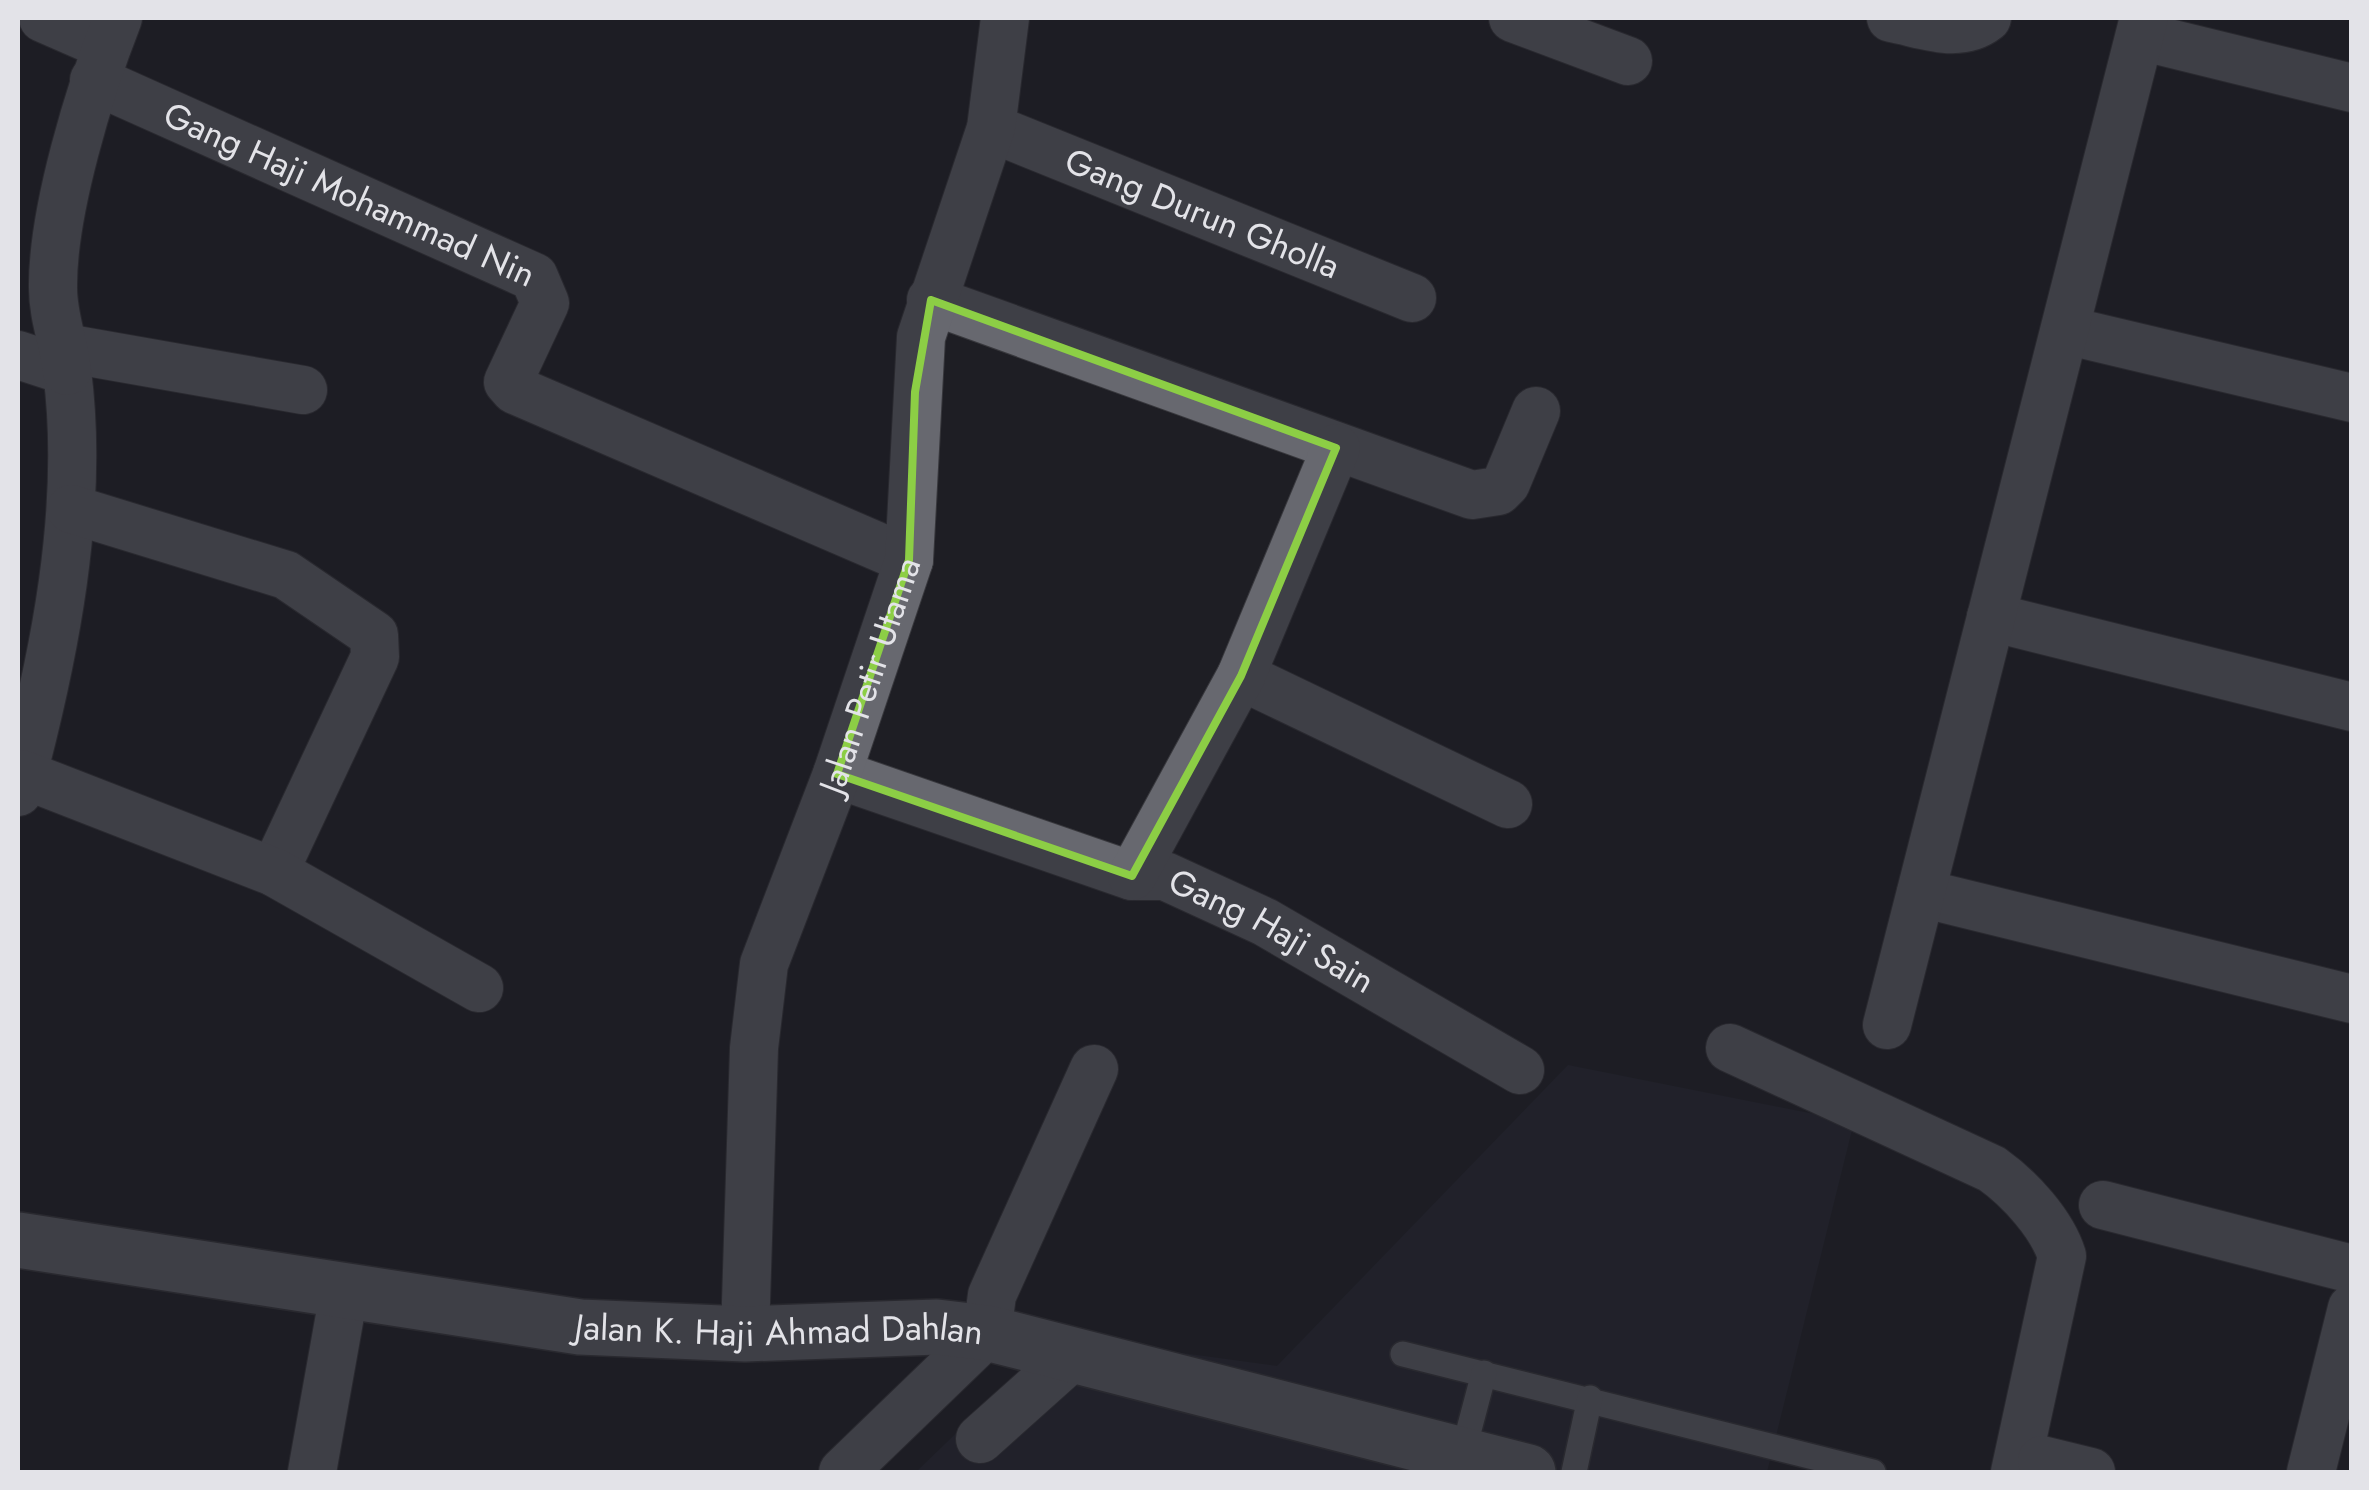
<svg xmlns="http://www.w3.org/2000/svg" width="2369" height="1490" viewBox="0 0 2369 1490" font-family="Jost,sans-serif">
  <rect width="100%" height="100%" fill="#1e1e24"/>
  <polygon fill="#262732" points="1568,1065 1854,1122 1767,1472 916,1472 1057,1336 1277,1366"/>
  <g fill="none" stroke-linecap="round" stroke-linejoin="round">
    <defs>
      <g id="service">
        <polyline points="1403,1354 1873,1472"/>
        <polyline points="1462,1456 1484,1373"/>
        <polyline points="1574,1472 1590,1398"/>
      </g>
      <g id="minor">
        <polyline points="43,18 107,46"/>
        <polyline points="1513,18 1628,61"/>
        <path d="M 1891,18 C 1924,24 1959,40 1987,18"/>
        <polyline points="2140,36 2352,88"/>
        <path id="s1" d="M 94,80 L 534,277 L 545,303 L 508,382 L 515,390 L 909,560"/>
        <path id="s2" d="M 991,128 L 1412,298"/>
        <polyline points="931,300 1472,495 1498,491 1506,483 1536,411"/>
        <polyline points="2065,330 2352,398"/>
        <polyline points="65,348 303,390"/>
        <path d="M 18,355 L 67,371 C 85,508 54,659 18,792"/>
        <path d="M 67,371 C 64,342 53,318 53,288 C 52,212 90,89 118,18"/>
        <polyline points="71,509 286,575 374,635 375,657 274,872"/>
        <polyline points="1991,617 2352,707"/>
        <polyline points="1241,676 1508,804"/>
        <polyline points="22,774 274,872 479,988"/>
        <path id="s3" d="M 837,774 L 1132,876 L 1165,876 L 1265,922 L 1520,1070"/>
        <polyline points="1132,876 1241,676 1336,448"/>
        <polyline points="1921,893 2352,999"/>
        <polyline points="1887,1025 2144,18"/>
        <path d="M 1730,1048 L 1992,1169 C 2020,1189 2052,1224 2062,1256 L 2015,1472"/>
        <polyline points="2103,1205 2352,1269"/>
        <path id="s4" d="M 745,1334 L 754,1048 L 764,964 L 837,774 L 909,560 L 921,337 L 991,128 L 1005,18"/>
        <polyline points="980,1439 1076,1353"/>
        <polyline points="2042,1460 2091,1472"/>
        <polyline points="312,1472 344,1293"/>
        <polyline points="843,1472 987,1333 992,1295 1094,1069"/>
        <polyline points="2311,1472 2352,1308"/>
      </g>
      <g id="secondary">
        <path id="s5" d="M 18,1240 L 580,1327 L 745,1334 L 937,1327 L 987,1333 L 1528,1472"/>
      </g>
    </defs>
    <use href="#service" stroke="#38383d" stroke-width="28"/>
    <use href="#minor" stroke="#38383d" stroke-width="50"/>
    <use href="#secondary" stroke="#38383d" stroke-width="58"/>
    <use href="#service" stroke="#67686f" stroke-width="25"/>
    <use href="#minor" stroke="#67686f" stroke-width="48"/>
    <use href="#secondary" stroke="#67686f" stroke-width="55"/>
  </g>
  <path d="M0 0H2369V1490H0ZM 931,300 L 1336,448 L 1241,676 L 1132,876 L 837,774 L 909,560 L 915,392 Z" fill="#1e1e24" fill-opacity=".55" fill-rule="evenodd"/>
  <path fill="none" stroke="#8cce45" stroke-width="8" stroke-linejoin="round" d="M 931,300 L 1336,448 L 1241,676 L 1132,876 L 837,774 L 909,560 L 915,392 Z"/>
  <g text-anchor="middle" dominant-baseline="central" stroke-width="8" stroke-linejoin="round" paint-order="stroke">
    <g font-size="35" fill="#e3e3e8" stroke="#1e1e24">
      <text stroke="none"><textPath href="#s1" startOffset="280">Gang Haji Mohammad Nin</textPath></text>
      <text stroke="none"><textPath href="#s2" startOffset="228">Gang Durun Gholla</textPath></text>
      <text stroke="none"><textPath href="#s4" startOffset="678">Jalan Petir Utama</textPath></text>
      <text stroke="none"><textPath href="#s3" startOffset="465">Gang Haji Sain</textPath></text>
      <text stroke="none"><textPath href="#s5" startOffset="768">Jalan K. Haji Ahmad Dahlan</textPath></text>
    </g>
  </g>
  <rect width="2369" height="1490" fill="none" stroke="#e3e3e8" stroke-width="40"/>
</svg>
